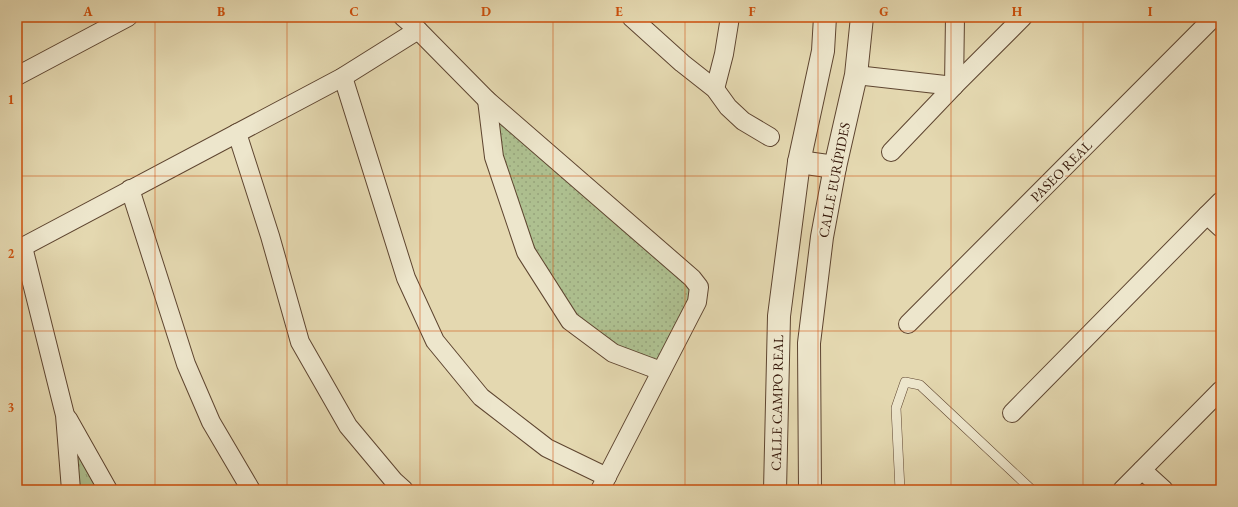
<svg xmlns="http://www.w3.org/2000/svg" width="1238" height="507" viewBox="0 0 1238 507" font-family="'EB Garamond',serif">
  <defs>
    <pattern id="grass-tufts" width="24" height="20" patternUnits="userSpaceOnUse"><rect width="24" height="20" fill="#aec090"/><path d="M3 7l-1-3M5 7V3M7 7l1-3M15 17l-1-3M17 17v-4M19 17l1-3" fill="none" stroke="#96a47b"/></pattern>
    <pattern id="park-dots" width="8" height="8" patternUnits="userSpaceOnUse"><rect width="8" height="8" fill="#aec090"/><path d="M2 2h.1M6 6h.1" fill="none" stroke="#96a47b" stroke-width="1.8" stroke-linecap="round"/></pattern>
  </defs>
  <rect width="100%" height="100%" fill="#e4d8b0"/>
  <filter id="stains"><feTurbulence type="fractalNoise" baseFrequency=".005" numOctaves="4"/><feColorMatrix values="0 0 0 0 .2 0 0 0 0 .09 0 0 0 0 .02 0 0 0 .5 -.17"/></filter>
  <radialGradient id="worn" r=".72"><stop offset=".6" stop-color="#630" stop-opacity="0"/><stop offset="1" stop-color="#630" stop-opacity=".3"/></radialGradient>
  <polygon fill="url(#grass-tufts)" stroke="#706a4b" points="65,415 108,490 71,490"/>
  <polygon fill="url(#park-dots)" stroke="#706a4b" points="487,100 699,287 661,371 570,321 526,252"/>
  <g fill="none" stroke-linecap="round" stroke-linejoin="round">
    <defs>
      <polyline id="service" points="900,490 896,408 905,382 920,385 1032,490"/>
      <g id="minor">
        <polyline points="403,17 418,30 487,100 692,278 699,287 697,302 600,490"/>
        <polyline points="631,17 682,63 715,89 728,107 743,121 770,137"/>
        <polyline points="856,75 954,86"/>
        <polyline points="17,76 128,17"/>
        <polyline points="343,77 406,278 435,341 481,397 547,448 607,477"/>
        <polyline points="954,86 955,17"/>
        <polyline points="715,89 724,54 730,17"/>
        <polyline points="487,100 494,157 526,252 570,321 613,353 661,371"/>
        <polyline points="237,133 270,236 300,342 348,426 394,481 404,490"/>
        <polyline points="891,152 954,86 1023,17"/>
        <polyline points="130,189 186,364 211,422 251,490"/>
        <polyline points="1207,215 1221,201"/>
        <polyline points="23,247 65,415 71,490"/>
        <polyline points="17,250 343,77 418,30"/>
        <polyline points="908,324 1214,17"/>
        <polyline points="1012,413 1207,215 1221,228"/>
        <polyline points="68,419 108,490"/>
        <polyline points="1142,470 1164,490"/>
        <polyline points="1122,490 1221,390"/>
      </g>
      <g id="tertiary">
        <polyline points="799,162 835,167"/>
        <polyline points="775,490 779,316 799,162 823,51 825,17"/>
        <polyline points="810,490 809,343 822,237 835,167 856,75 862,17"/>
      </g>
    </defs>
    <use href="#service" stroke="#5e4530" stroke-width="10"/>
    <use href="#minor" stroke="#5e4530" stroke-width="20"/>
    <use href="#tertiary" stroke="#5e4530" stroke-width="24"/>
    <use href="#service" stroke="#ede6cc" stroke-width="9"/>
    <use href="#minor" stroke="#ede6cc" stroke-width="18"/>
    <use href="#tertiary" stroke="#ede6cc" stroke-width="22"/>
  </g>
  <path fill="none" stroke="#cd4f0b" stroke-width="1" stroke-opacity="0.55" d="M 155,17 L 155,490M 287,17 L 287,490M 420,17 L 420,490M 553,17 L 553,490M 685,17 L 685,490M 818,17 L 818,490M 951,17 L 951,490M 1083,17 L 1083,490M 17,176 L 1221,176M 17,331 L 1221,331"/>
  <g text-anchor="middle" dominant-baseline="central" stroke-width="4" stroke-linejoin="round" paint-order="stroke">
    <g font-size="14" fill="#321406" stroke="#ede6cc">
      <text transform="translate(1061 171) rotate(-45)">PASEO REAL</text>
      <text transform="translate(834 180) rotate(-79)">CALLE EURÍPIDES</text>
      <text transform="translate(777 403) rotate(-89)">CALLE CAMPO REAL</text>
    </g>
  </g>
  <rect width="1238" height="507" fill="none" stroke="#e4d8b0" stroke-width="44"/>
  <rect x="22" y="22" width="1194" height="463" fill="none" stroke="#cd4f0b" stroke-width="1.5"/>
  <g font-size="13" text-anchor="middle" font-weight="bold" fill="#cd4f0b">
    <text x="88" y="16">A</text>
    <text x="221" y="16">B</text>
    <text x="354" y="16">C</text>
    <text x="486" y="16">D</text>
    <text x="619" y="16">E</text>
    <text x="752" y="16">F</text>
    <text x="884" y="16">G</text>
    <text x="1017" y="16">H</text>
    <text x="1150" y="16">I</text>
    <text x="11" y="104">1</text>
    <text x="11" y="258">2</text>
    <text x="11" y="412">3</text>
  </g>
  <rect width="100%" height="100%" filter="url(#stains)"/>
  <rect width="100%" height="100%" fill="url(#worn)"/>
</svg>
